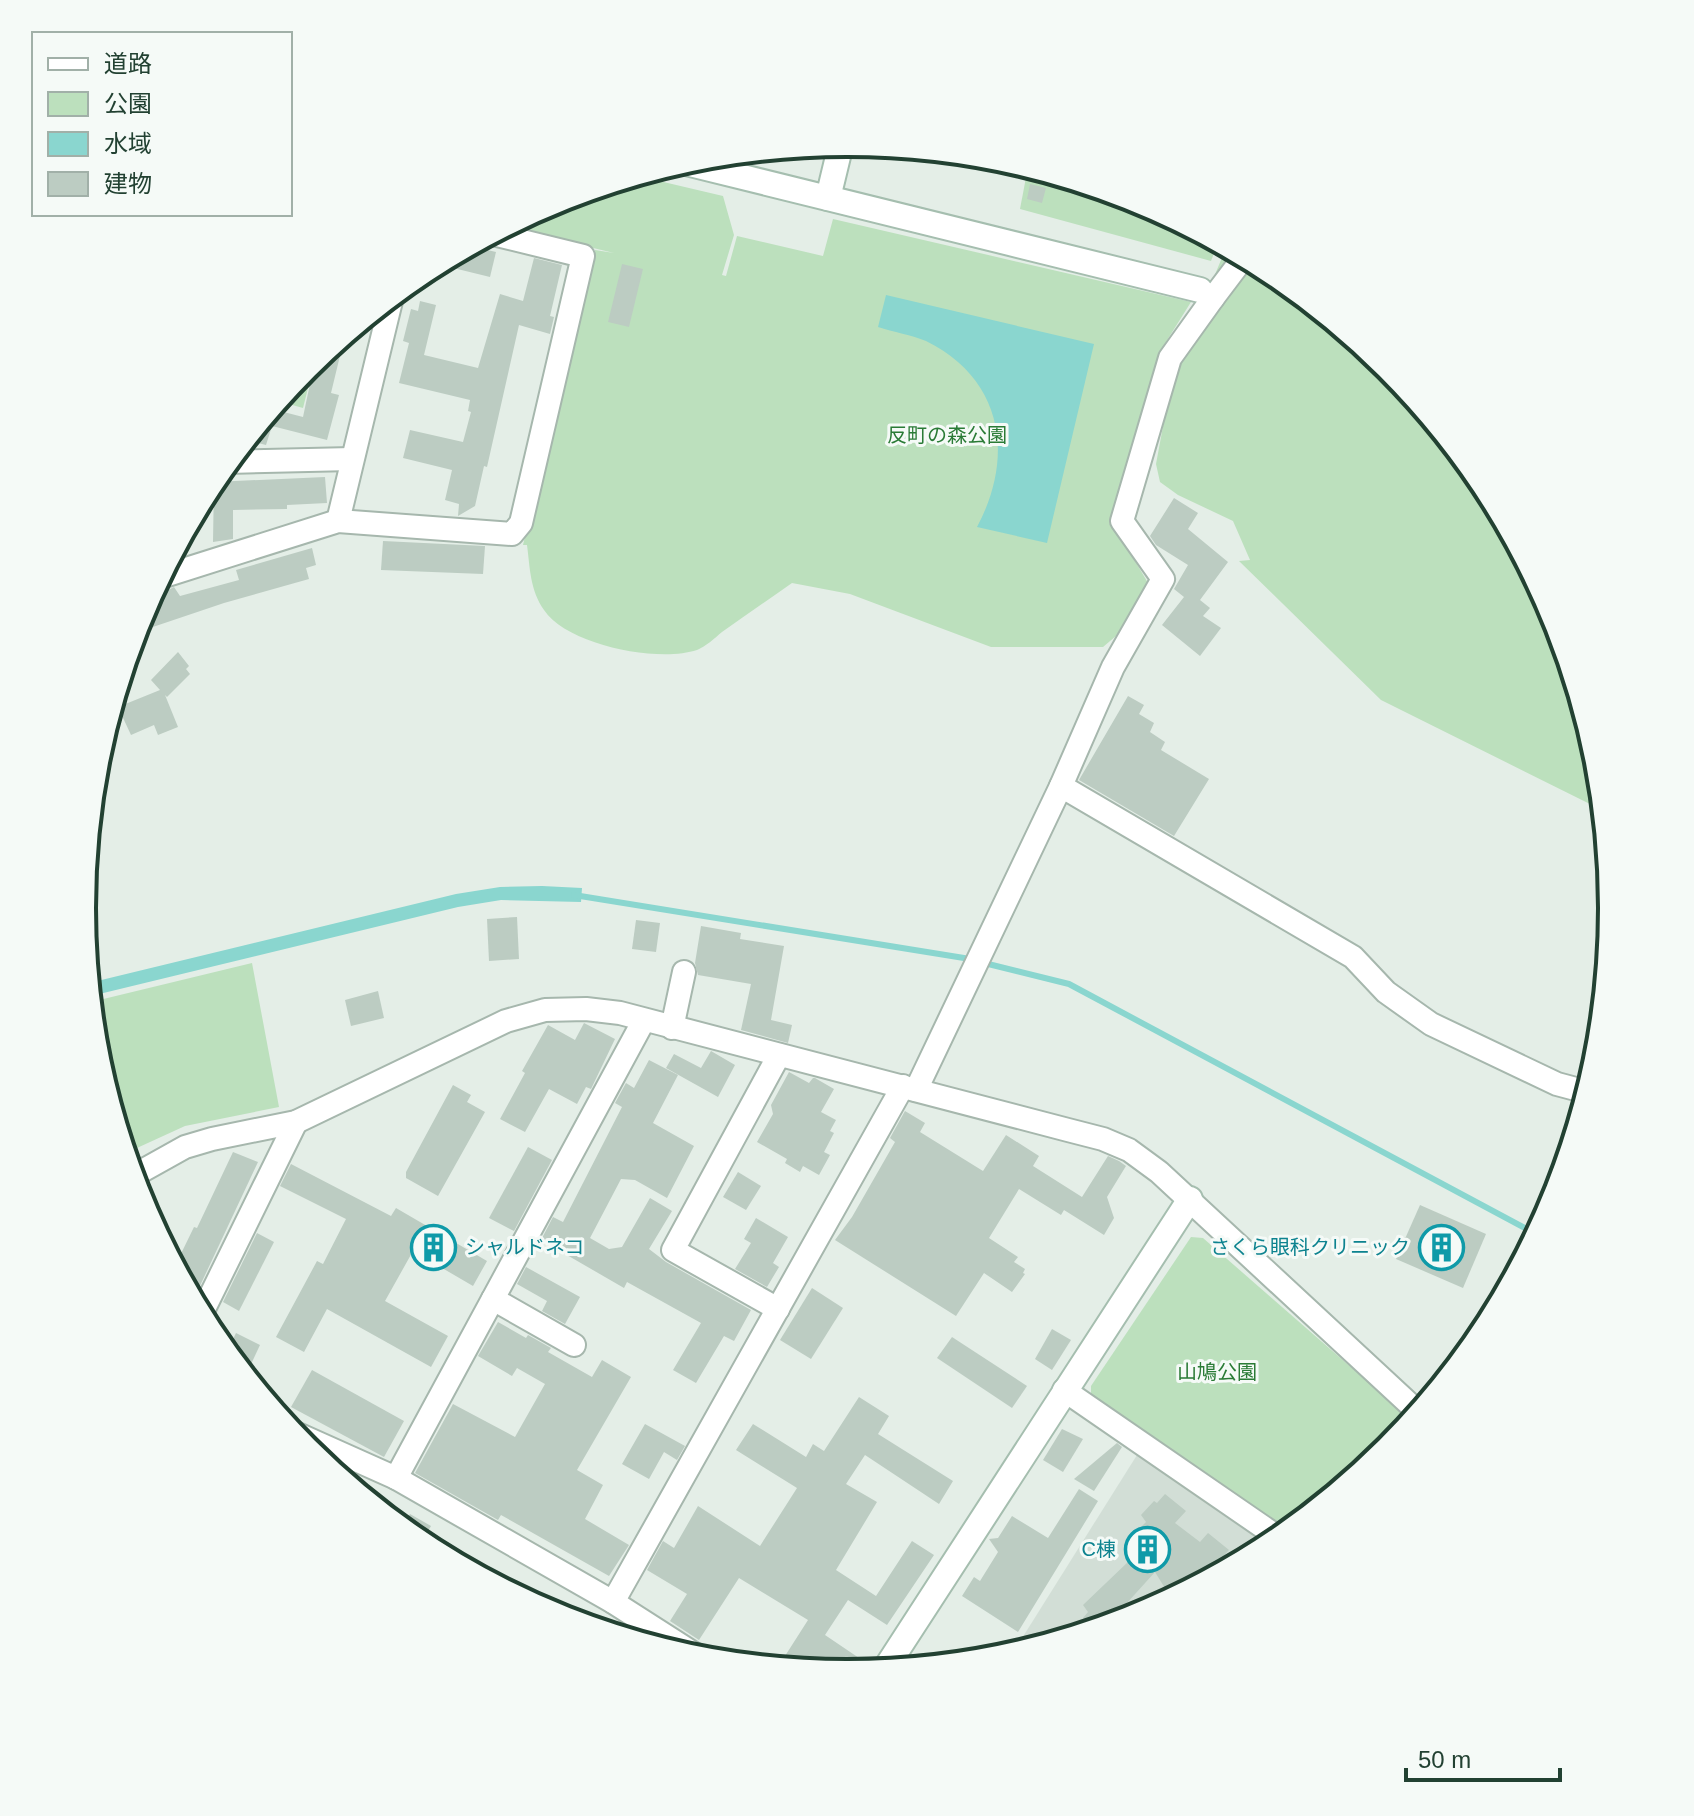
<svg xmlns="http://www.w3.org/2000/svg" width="1694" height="1816" viewBox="0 0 1694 1816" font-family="Helvetica,'Noto Sans JP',sans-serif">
  <rect width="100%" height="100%" fill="#e4eee7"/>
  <polygon fill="#d2ded6" points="1137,1455 1268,1546 1139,1615 1012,1654"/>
  <g fill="#bce0bd">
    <polygon points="1028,167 1140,201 1218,243 1211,261 1020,209"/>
    <path d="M 638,176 L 723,196 L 734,235 L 722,275 L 726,276 L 737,236 L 823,256 L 833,219 L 1191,302 L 1159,353 L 1115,527 L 1148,583 L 1116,636 L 1103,647 L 991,647 L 850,594 L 792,583 C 769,599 745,616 722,632 C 715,638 705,647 697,650 C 658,663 567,645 544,610 C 530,590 530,568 527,545 L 523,545 L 595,250 L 614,253 L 506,227 L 555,201 Z"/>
    <polygon points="1226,248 1272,272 1388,367 1483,483 1554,616 1597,759 1602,810 1381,700 1239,561 1250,560 1233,521 1178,495 1160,482 1156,464 1172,378"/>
    <polygon points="315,360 303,408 278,401"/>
    <polygon points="252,963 279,1107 185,1126 126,1153 97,1057 91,1002"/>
    <polygon points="1600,1025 1597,1058 1590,1083 1581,1082"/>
    <polygon points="1191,1237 1203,1238 1408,1417 1409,1423 1388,1449 1286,1533 1091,1397 1091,1386"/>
  </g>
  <g fill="#8ad6cf">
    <path d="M 886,295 L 1094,344 L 1047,543 L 977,527 C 1015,456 1003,379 926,341 C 912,335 893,332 878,327 Z"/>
    <polygon points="542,886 582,888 581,902 501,900 458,907 91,996 89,983 456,894 500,887"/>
  </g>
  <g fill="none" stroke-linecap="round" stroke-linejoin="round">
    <polyline stroke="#8ad6cf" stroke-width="6" points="574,895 964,958 1069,984 1536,1234"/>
  </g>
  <g fill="#bcccc2">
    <polygon points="1030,184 1046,188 1042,203 1027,199"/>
    <polygon points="470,246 496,252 490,277 437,264"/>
    <polygon points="534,258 562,265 550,316 554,317 550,334 519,325 487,467 484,466 475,506 458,516 459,504 445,500 452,470 403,458 410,430 463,442 471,412 468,411 470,400 399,383 409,343 403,341 411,309 418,311 420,301 436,305 424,355 478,368 500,294 523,301"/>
    <polygon points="622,264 643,269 629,327 608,322"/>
    <polygon points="345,335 331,393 339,395 327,440 272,426 266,445 246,440 279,400 276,410 303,417 315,360"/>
    <polygon points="325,477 327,503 287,505 287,509 233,510 233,539 213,542 214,482"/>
    <polygon points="1174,498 1198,513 1188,529 1228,562 1200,600 1210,608 1203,616 1221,628 1200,656 1162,625 1184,597 1174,589 1188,565 1156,545 1150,536"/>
    <polygon points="383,541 485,546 483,574 381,570"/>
    <polygon points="312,548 316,565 306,568 309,579 224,603 135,633 148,601 172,588 174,587 180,596 239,580 236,570"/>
    <polygon points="178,652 189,666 186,669 190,674 167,697 165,695 178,727 158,735 154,725 131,735 118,707 160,690 151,680"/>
    <polygon points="1128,696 1144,705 1139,714 1154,723 1150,732 1165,742 1161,750 1209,779 1174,836 1079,780"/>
    <polygon points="517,917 519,959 489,961 487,919"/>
    <polygon points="636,920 660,923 656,952 632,949"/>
    <polygon points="701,926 741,933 740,939 784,946 771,1020 792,1025 788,1043 741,1030 751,984 698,975 695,963"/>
    <polygon points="378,991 384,1018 351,1026 345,1000"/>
    <polygon points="584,1023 615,1039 591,1089 586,1087 577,1104 549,1089 525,1132 500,1119 525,1073 522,1071 548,1025 575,1040"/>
    <polygon points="711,1051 735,1065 718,1097 666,1068 674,1054 701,1068"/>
    <polygon points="649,1060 678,1075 653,1123 694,1146 667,1198 635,1180 621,1179 590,1238 609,1249 622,1247 650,1198 672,1211 649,1249 666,1262 751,1310 734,1341 724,1336 696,1383 673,1370 701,1323 627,1282 624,1288 541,1240 553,1217 563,1222 622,1107 615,1103 626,1083 634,1088"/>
    <polygon points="789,1072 809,1083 813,1078 815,1078 834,1089 821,1112 836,1120 830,1131 834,1133 824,1152 830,1155 819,1175 803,1166 800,1172 785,1163 787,1159 757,1142 773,1114 771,1105"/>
    <polygon points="453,1085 471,1095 467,1102 485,1112 438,1196 406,1178 406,1172"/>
    <polygon points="905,1111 925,1123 920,1132 983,1171 1006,1135 1039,1156 1033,1166 1082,1197 1108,1156 1119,1161 1126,1166 1107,1197 1114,1218 1104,1235 1064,1210 1061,1215 1019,1189 989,1238 1018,1257 1014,1262 1025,1269 1023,1273 1025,1274 1012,1292 984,1273 956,1316 835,1240 852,1217 895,1142 890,1138"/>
    <polygon points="528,1147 552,1160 514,1231 489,1218"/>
    <polygon points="233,1152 258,1162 198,1290 194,1288 191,1295 175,1266 194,1227 197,1228"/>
    <polygon points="291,1164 391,1216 396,1208 487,1261 473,1286 413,1251 385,1301 448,1336 431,1367 327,1309 304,1352 276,1337 317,1261 323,1264 346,1219 280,1186"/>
    <polygon points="738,1172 761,1186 746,1210 723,1197"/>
    <polygon points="1420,1205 1486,1234 1463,1288 1396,1259"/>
    <polygon points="756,1218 788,1237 773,1263 779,1267 767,1287 735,1269 751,1243 744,1239"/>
    <polygon points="257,1233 274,1242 239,1311 223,1302"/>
    <polygon points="526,1267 580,1297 565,1324 542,1311 547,1301 517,1284"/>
    <polygon points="812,1288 843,1308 811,1359 780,1340"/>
    <polygon points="498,1322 526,1338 528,1335 551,1348 548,1352 592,1377 602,1360 631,1377 577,1470 603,1485 585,1519 629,1545 609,1576 501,1515 498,1520 415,1473 453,1404 515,1437 545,1384 517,1368 512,1376 478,1356"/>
    <polygon points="1052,1329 1071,1340 1052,1370 1035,1359"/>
    <polygon points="236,1333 260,1345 246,1375 227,1352"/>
    <polygon points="952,1337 1027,1386 1012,1408 937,1358"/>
    <polygon points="312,1370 404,1421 384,1457 291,1407"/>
    <polygon points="859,1397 889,1416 878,1434 953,1481 939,1504 865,1455 846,1484 877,1502 836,1570 876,1596 912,1541 934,1555 887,1625 848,1600 825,1635 859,1658 849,1673 806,1669 785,1656 808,1620 739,1578 699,1640 670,1621 687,1594 647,1570 663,1541 674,1548 698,1506 760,1546 797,1488 736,1450 753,1424 806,1457 813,1444 824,1451"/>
    <polygon points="645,1424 685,1446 677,1460 664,1452 649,1479 622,1464"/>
    <polygon points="1062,1429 1083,1439 1063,1472 1043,1460"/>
    <polygon points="1117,1443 1122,1447 1094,1491 1074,1479"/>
    <polygon points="1079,1489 1098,1501 1018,1632 962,1596 974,1577 980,1581 998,1552 989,1539 998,1538 1012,1516 1048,1538"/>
    <polygon points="1165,1494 1186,1511 1175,1523 1200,1542 1208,1533 1229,1550 1198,1584 1171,1598 1155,1572 1107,1625 1090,1630 1083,1618 1088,1612 1083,1605 1129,1561 1126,1556 1144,1533 1141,1527 1146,1522 1141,1515 1154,1501 1157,1503"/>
    <polygon points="410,1514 431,1526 421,1543 402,1528"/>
  </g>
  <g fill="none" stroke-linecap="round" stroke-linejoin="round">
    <defs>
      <g id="street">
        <polyline points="1213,298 1244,257"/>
        <polyline points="228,462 352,459"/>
        <polyline points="338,521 392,297"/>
        <polyline points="161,577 338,521 512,534 521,523 583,256 493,234"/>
        <polyline points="1061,786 1353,957 1386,992 1431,1024 1557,1084 1587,1092"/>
        <polyline points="672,1028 684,972"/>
        <polyline points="916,1090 1061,786 1113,667 1163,579 1122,521 1170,358 1213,298 1200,290"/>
        <polyline points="133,1176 185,1147 212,1139 296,1122 506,1021 545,1010 586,1009 620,1013 1068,1130 1103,1139 1129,1150 1159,1172 1418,1412"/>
        <polyline points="493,1299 574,1345"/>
        <polyline points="778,1309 673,1250 779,1055"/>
        <polyline points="201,1315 296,1122"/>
        <polyline points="1064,1390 1279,1538"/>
        <polyline points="291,1431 396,1478 613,1602 702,1659"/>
        <polyline points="396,1478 644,1020"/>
        <polyline points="613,1602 903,1086"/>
      </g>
      <g id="secondary">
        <polyline points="682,162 1200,290"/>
        <polyline points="828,198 841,144"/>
        <polyline points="885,1669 1190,1199"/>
      </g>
    </defs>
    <use href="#street" stroke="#a6b7ad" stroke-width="26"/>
    <use href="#secondary" stroke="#a5beaf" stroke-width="28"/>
    <use href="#street" stroke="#fff" stroke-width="22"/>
    <use href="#secondary" stroke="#fff" stroke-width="24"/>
  </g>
  <defs>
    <symbol id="building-ring" viewBox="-11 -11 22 22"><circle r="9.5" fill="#f5faf7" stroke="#0f9aa8" stroke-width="1.5"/><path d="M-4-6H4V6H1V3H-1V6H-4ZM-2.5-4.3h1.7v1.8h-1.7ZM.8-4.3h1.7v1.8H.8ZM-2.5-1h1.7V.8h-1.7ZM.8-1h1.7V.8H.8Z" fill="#0f9aa8"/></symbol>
  </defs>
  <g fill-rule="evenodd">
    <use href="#building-ring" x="408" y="1222" width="51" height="51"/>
    <use href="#building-ring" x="1416" y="1222" width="51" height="51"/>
    <use href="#building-ring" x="1122" y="1524" width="51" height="51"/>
  </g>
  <g text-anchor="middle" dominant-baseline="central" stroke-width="6" stroke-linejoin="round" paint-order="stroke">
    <g font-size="20" fill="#2a7b36" stroke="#f5faf7">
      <text x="947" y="435">反町の森公園</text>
      <text x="1217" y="1372">山鳩公園</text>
    </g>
    <g font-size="20" fill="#0d838f" stroke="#f5faf7" text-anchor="end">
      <text x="465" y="1247" text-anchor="start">シャルドネコ</text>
      <text x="1410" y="1247">さくら眼科クリニック</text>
      <text x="1116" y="1549">C棟</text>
    </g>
  </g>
  <path d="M0 0H1694V1816H0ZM96 908a751 751 0 1 1 1502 0a751 751 0 1 1-1502 0Z" fill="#f5faf7" fill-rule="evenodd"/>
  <path fill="none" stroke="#224132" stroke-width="4" d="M96 908a751 751 0 1 1 1502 0a751 751 0 1 1-1502 0Z"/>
  <rect x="32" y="32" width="260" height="184" fill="#f5faf7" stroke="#a1b0a8" stroke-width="2"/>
  <rect x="48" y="58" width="40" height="12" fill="#ffffff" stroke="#a1b0a8" stroke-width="2"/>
  <text x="104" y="72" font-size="24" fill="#224132">道路</text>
  <rect x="48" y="92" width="40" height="24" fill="#bce0bd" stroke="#a1b0a8" stroke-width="2"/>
  <text x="104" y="112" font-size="24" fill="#224132">公園</text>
  <rect x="48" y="132" width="40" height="24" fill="#8ad6cf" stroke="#a1b0a8" stroke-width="2"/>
  <text x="104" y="152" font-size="24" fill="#224132">水域</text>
  <rect x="48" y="172" width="40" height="24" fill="#bcccc2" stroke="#a1b0a8" stroke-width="2"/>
  <text x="104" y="192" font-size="24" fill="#224132">建物</text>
  <path d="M1406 1768v12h154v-12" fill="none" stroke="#224132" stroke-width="4"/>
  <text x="1418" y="1768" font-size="24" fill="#224132" stroke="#f5faf7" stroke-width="6" paint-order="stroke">50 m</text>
</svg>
